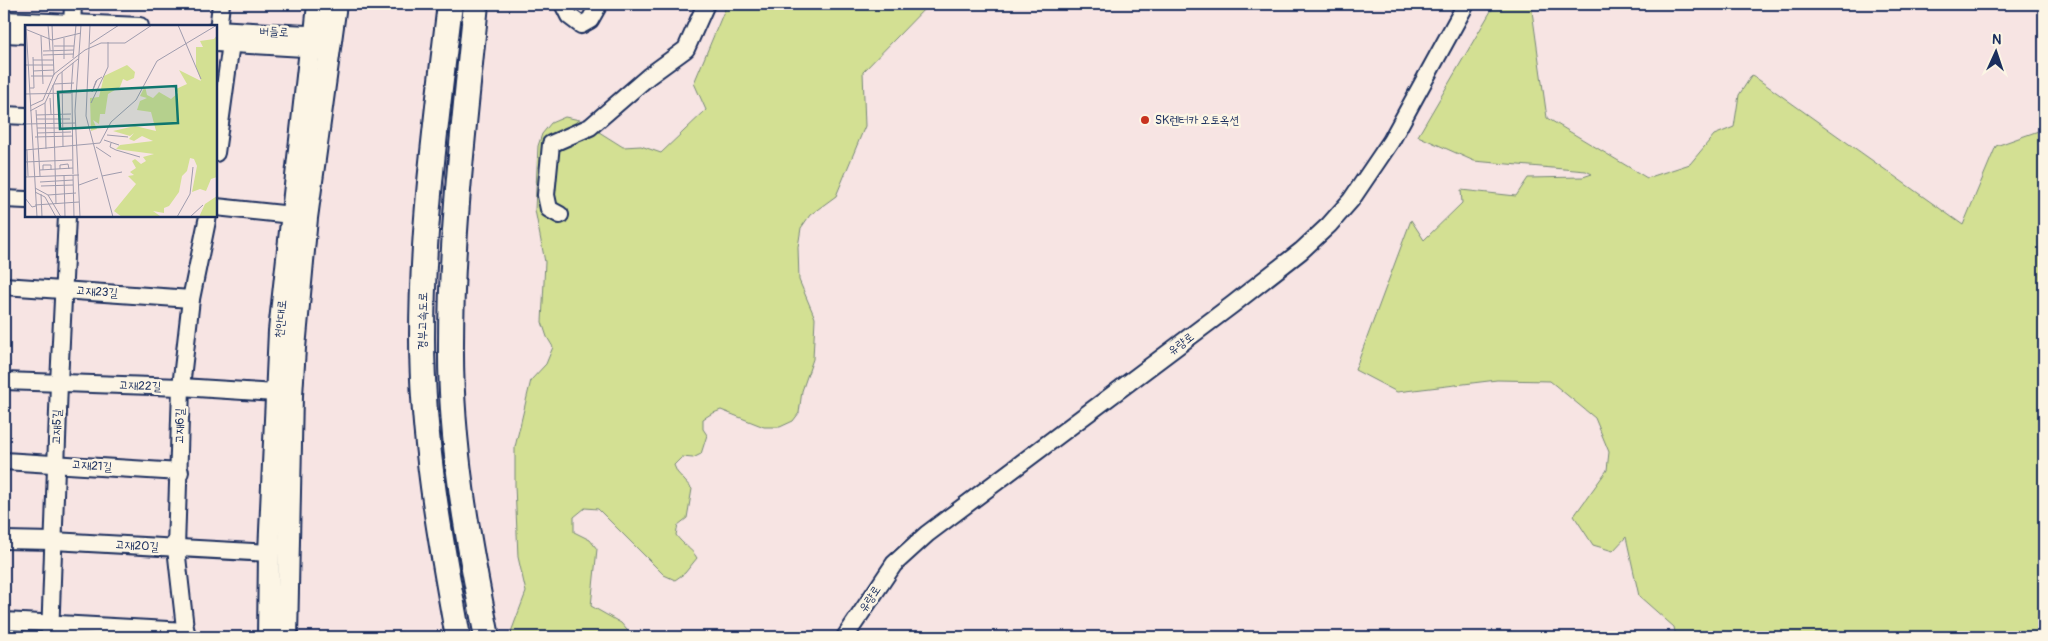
<svg xmlns="http://www.w3.org/2000/svg" width="2048" height="641" viewBox="0 0 2048 641" font-family="Pangolin,'Poor Story',sans-serif">
  <rect width="100%" height="100%" fill="#f7e4e3"/>
  <filter id="ink" filterUnits="userSpaceOnUse"><feTurbulence type="fractalNoise" baseFrequency=".02" numOctaves="2"/><feDisplacementMap in="SourceGraphic" scale="10" xChannelSelector="R" yChannelSelector="G"/><feConvolveMatrix kernelMatrix="1 2 1 2 8 2 1 2 1" color-interpolation-filters="sRGB"/></filter>
  <g filter="url(#ink)">
    <g fill="#d3e093" stroke="#778878">
      <path d="M 727,4 L 929,4 L 863,72 L 865,126 L 836,196 L 810,215 L 801,228 L 798,247 L 799,280 L 815,318 L 813,359 L 802,391 L 799,413 L 793,421 L 780,427 L 764,427 L 721,410 L 711,414 L 703,419 L 703,429 L 707,435 L 701,454 L 693,458 L 682,457 L 674,465 L 677,472 L 692,489 L 687,518 L 678,525 L 676,535 C 682,544 692,549 697,558 L 685,573 L 675,580 L 664,575 L 598,509 L 585,508 L 574,517 L 574,532 L 590,540 L 597,549 L 591,606 L 621,623 L 633,637 L 512,637 L 511,632 L 526,592 L 518,557 L 515,485 L 515,447 L 531,380 L 546,364 L 553,347 L 547,337 L 542,322 L 545,262 L 535,210 L 538,146 L 542,134 L 551,123 L 565,117 L 580,120 L 623,147 L 641,146 L 661,153 L 706,110 L 694,83 Z"/>
      <polygon points="1495,4 1531,4 1547,118 1647,178 1690,164 1714,135 1734,127 1739,95 1752,75 1963,225 1996,146 2044,129 2044,637 1676,637 1674,627 1639,596 1626,537 1613,551 1593,545 1574,516 1607,470 1609,452 1595,418 1550,381 1497,380 1397,392 1355,370 1411,220 1424,240 1462,203 1461,190 1516,196 1528,178 1583,177 1592,174 1586,171 1474,161 1418,136"/>
    </g>
    <g fill="none" stroke-linecap="round" stroke-linejoin="round">
      <defs>
        <g id="minor">
          <polyline points="563,4 569,16 581,25 590,20 599,4"/>
          <polyline points="4,20 140,26"/>
          <polyline points="72,26 73,4"/>
          <polyline points="216,29 325,35"/>
          <polyline points="218,30 221,4"/>
          <polyline points="4,34 26,35"/>
          <polyline points="216,43 321,49"/>
          <polyline points="4,115 26,116"/>
          <polyline points="216,153 231,43"/>
          <polyline points="4,199 26,200"/>
          <polyline points="216,207 292,215"/>
          <polyline points="560,215 549,209 546,195 551,144 590,127 649,76 686,49 706,4"/>
          <polyline points="4,286 191,299"/>
          <polyline points="4,381 181,387 276,393"/>
          <polyline points="4,461 180,472"/>
          <polyline points="4,540 53,541 269,553"/>
          <polyline points="4,621 186,631"/>
          <polyline points="50,637 59,383 67,216"/>
          <polyline points="186,637 176,548 181,387 191,299 208,216"/>
          <polyline points="845,637 894,564 927,534 1232,305 1301,251 1329,225 1351,200 1391,141 1466,4"/>
        </g>
        <g id="major">
          <polyline points="268,637 269,553 279,331 310,49 315,34 318,4"/>
          <polyline points="287,637 292,395 295,348 307,218 336,4"/>
        </g>
        <g id="highway">
          <path d="M 450,4 C 437,115 422,226 422,338 C 422,439 440,538 458,637"/>
          <path d="M 476,4 C 465,117 451,230 451,344 C 450,443 468,541 487,637"/>
        </g>
      </defs>
      <use href="#minor" stroke="#1b2f5e" stroke-width="20"/>
      <use href="#major" stroke="#1b2f5e" stroke-width="24"/>
      <use href="#highway" stroke="#1b2f5e" stroke-width="28"/>
      <use href="#minor" stroke="#fcf5e5" stroke-width="16"/>
      <use href="#major" stroke="#fcf5e5" stroke-width="20"/>
      <use href="#highway" stroke="#fcf5e5" stroke-width="24"/>
    </g>
  </g>
  <circle fill="#c8321e" stroke="#fcf5e5" stroke-width="2" cx="1145" cy="120" r="5"/>
  <g text-anchor="middle" dominant-baseline="central" stroke-width="5" stroke-linejoin="round" paint-order="stroke">
    <g font-size="12" fill="#1b2f5e" stroke="#fcf5e5">
      <text transform="translate(274 32) rotate(3)">버들로</text>
      <text transform="translate(97 292) rotate(4)">고재23길</text>
      <text transform="translate(281 319) rotate(-85)">천안대로</text>
      <text transform="translate(423 321) rotate(-89)">경부고속도로</text>
      <text transform="translate(1181 344) rotate(-37)">유량로</text>
      <text transform="translate(140 386) rotate(2)">고재22길</text>
      <text transform="translate(180 426) rotate(-89)">고재6길</text>
      <text transform="translate(57 427) rotate(-88)">고재5길</text>
      <text transform="translate(92 466) rotate(4)">고재21길</text>
      <text transform="translate(137 546) rotate(3)">고재20길</text>
      <text transform="translate(870 599) rotate(-56)">유량로</text>
    </g>
    <g font-size="12" fill="#1b2f5e" stroke="#fcf5e5" text-anchor="start">
      <text x="1155" y="120">SK렌터카 오토옥션</text>
    </g>
  </g>
  <g transform="translate(25 25)">
    <rect width="192" height="192" fill="#f7e4e3"/>
    <path d="M 192,10 L 192,152 L 186,154 L 181,166 L 175,164 L 167,167 L 172,141 L 169,134 L 165,133 L 162,146 L 157,151 L 154,167 L 144,181 L 139,183 L 139,188 L 128,186 L 135,191 L 97,192 L 89,186 L 111,159 L 103,151 L 109,150 L 105,147 L 111,143 L 107,136 L 110,134 L 116,139 L 121,136 L 118,132 L 129,129 L 91,124 L 95,120 L 128,116 L 117,111 L 109,116 L 104,114 L 109,108 L 105,111 L 88,106 L 110,101 L 131,106 L 126,87 L 112,85 L 115,76 L 122,73 L 115,71 L 120,61 L 122,70 L 128,73 L 134,67 L 146,74 L 153,68 L 151,64 L 162,59 L 154,45 L 176,56 L 171,42 L 171,22 L 178,22 L 175,16 L 189,14 ZM 102,40 L 110,47 L 109,53 L 102,56 L 98,54 L 95,62 L 83,69 L 80,89 L 75,89 L 74,99 L 68,95 L 72,104 L 66,106 L 65,73 L 74,72 L 79,51 ZM 192,167 L 192,192 L 174,192 L 180,179 L 192,171 Z" fill="#d3e093"/>
    <path fill="none" stroke="#9f9cae" stroke-width="1" d="M 1,0 L 12,192M 23,0 L 25,25M 27,0 L 29,50M 65,0 L 61,91 L 88,192M 153,0 L 176,54M 0,4 L 27,15 L 56,8M 16,11 L 18,59M 39,13 L 39,34M 65,19 L 94,0M 29,21 L 49,21M 18,26 L 49,25M 18,30 L 49,29M 48,33 L 51,0M 8,35 L 29,35M 0,40 L 29,40M 8,46 L 29,45M 37,47 L 38,122M 6,51 L 28,51M 72,55 L 67,67 L 71,56 L 72,55 L 77,52M 29,59 L 49,58M 28,60 L 31,179M 5,63 L 9,63 L 8,32M 46,68 L 48,38M 0,69 L 48,68M 47,69 L 48,149M 25,73 L 26,89M 20,78 L 21,124M 66,78 L 83,42 L 83,17M 5,81 L 18,75 L 29,49 L 60,25 L 76,18 L 100,18 L 127,0M 11,85 L 15,151M 5,86 L 20,78 L 33,50 L 53,34M 11,90 L 46,89M 11,94 L 45,94M 0,99 L 51,98M 12,103 L 46,103M 12,108 L 46,107M 82,110 L 103,112M 10,112 L 48,111M 79,115 L 94,120M 86,118 L 85,122 L 91,125 L 115,132M 71,122 L 86,132M 0,125 L 75,118 L 86,97 L 111,75 L 132,36 L 192,0M 2,125 L 3,151M 0,137 L 47,135M 35,144 L 35,140 L 43,139 L 44,144M 15,145 L 48,143M 18,145 L 18,140 L 26,140 L 26,145M 39,150 L 40,192M 48,150 L 49,192M 77,151 L 97,147M 0,152 L 54,150M 15,157 L 48,155M 54,160 L 73,153M 16,161 L 48,160M 10,163 L 23,170 L 36,192M 10,167 L 20,172 L 31,192M 16,169 L 17,192M 23,170 L 51,168M 0,173 L 7,182 L 11,181M 10,180 L 54,177M 55,192 L 50,86 L 56,0M 152,192 L 165,169 L 168,142M 165,192 L 178,180"/>
    <path fill="#0f766e" fill-opacity="0.15" stroke="#0f766e" stroke-width="2.5" d="M 151,61 L 153,98 L 35,104 L 33,67 Z"/>
    <rect width="192" height="192" fill="none" stroke="#1b2f5e" stroke-width="2.5"/>
  </g>
  <rect width="2048" height="641" fill="none" stroke="#fcf5e5" stroke-width="20"/>
  <rect x="10" y="10" width="2028" height="621" fill="none" stroke="#1b2f5e" stroke-width="2" filter="url(#ink)"/>
  <g transform="translate(1996 52) rotate(3)" stroke="#fcf5e5" stroke-width="4" paint-order="stroke">
  <path d="M0-4L9 19L0 12L-9 19Z" fill="#1b2f5e"/>
  <text y="-8" font-size="14" font-weight="bold" text-anchor="middle" fill="#1b2f5e">N</text>
  </g>
</svg>
